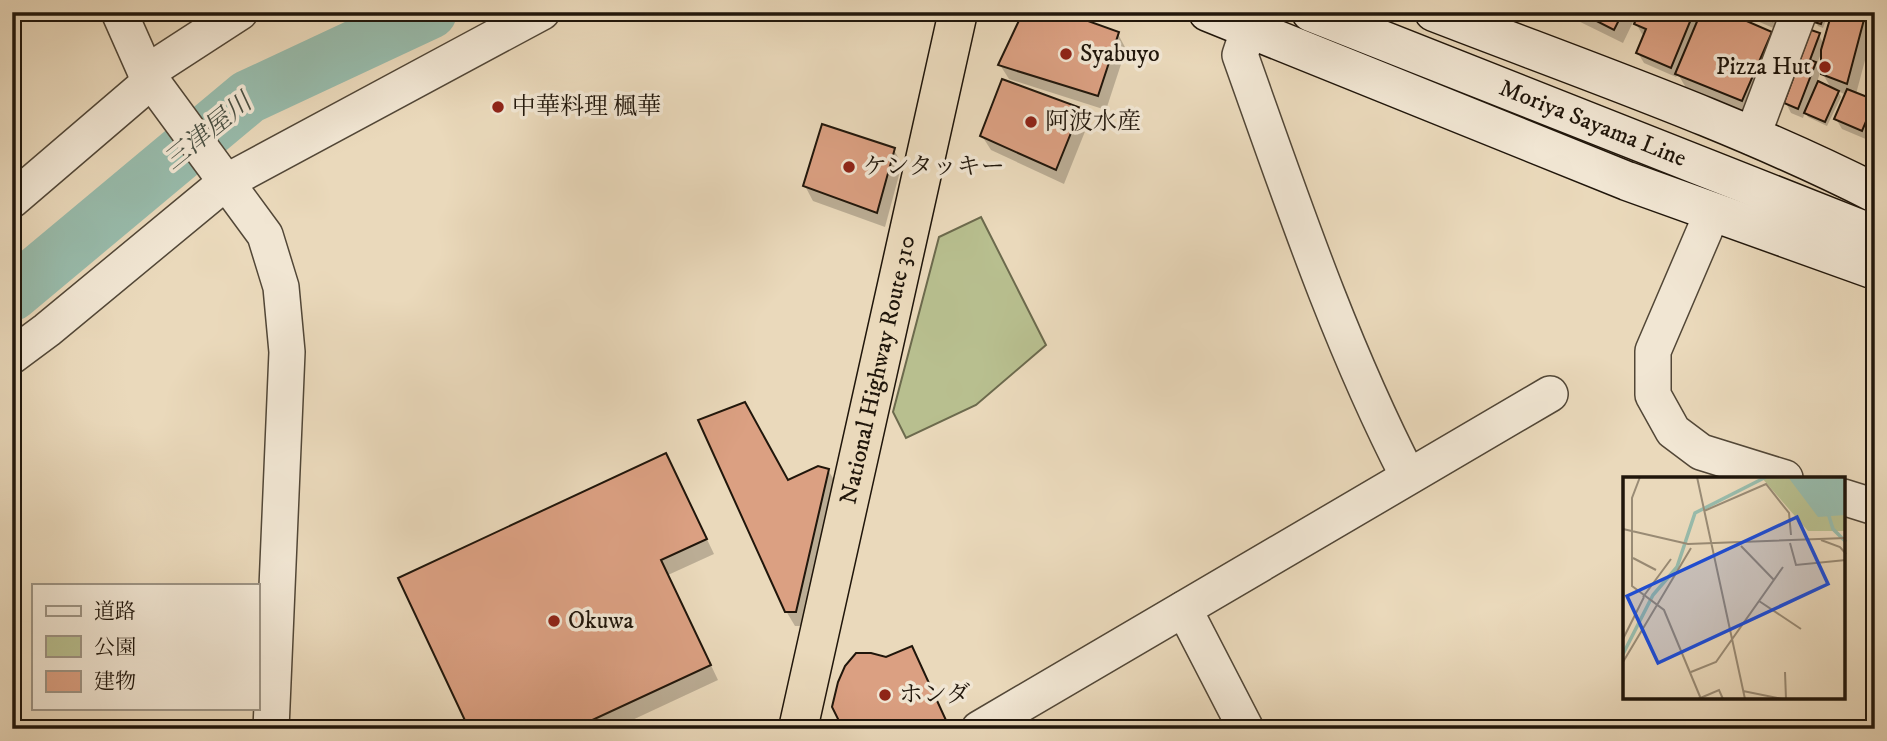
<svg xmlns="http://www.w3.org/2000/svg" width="1887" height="741" viewBox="0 0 1887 741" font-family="'IM FELL DW Pica','Noto Serif JP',serif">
  <rect width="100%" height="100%" fill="#ead9bb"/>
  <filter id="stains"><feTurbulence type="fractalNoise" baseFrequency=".00286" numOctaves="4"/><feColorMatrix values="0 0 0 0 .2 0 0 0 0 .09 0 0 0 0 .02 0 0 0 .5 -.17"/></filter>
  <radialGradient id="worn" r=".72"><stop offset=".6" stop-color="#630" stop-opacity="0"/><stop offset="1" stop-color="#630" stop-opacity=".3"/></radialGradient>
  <polygon fill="#b8bf8f" stroke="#6c6a4d" stroke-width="2" points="981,217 1046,345 976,405 906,438 893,412 939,237"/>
  <g fill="#0003" fill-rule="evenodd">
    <polygon points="1564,12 1722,12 1771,33 1779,48 1751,115 1686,88 1678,74 1676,77 1644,63 1638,53 1645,36 1642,34 1634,20 1623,43 1566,15"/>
    <polygon points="1736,12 1784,12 1778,30"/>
    <polygon points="1819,12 1829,12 1823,28 1818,26 1815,21"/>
    <path d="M 1834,12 L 1875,12 L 1875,23 L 1856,94 L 1875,103 L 1875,124 L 1868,140 L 1842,129 L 1836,119 L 1846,95 L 1838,91 L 1841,97 L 1827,126 L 1808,117 L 1805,112 L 1803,118 L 1791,113 L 1786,103 L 1819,35 L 1824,45 ZM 1823,49 L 1823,74 L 1832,90 L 1817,82 L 1820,73 L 1816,66 Z"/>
    <polygon points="1118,34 1126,49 1106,110 1009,79 1000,65"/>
    <polygon points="1080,109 1088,124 1064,184 991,150 982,136"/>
    <polygon points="894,150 902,164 885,227 813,201 805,186"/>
    <polygon points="674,470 714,554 668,575 718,680 613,729 471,729"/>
    <polygon points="828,470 837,485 804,626 795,626 786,611 788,482"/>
  </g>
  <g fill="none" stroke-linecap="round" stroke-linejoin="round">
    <polyline stroke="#98bbab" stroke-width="54" points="12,294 248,97 430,12"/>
  </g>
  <g fill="#dba082" stroke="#20160b" stroke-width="2">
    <polygon points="1023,12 1063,12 1119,32 1098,96 998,65"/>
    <polygon points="1579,12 1623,12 1614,30"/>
    <polygon points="1639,12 1694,12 1671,68 1636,53 1646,29 1634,24"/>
    <polygon points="1701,12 1726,12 1772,32 1742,101 1675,74"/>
    <polygon points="1752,12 1776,12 1772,21"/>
    <polygon points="1817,12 1825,12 1821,24 1814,22"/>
    <polygon points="1832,12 1866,12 1847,84 1821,74 1821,50"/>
    <polygon points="1811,30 1820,33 1810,60 1816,62 1798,109 1784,103"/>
    <polygon points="1002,79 1081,108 1056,170 980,136"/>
    <polygon points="1818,81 1839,91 1825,122 1804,113"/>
    <polygon points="1847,89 1875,100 1862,131 1834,119"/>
    <polygon points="822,124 895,148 877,213 803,186"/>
    <polygon points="745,402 788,480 818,466 829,469 796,612 785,612 698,420"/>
    <polygon points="666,453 707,539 661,560 711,665 573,729 469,729 398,578"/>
    <polygon points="912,646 950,729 843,729 832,707 838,682 845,666 856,653 871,653 886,657"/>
  </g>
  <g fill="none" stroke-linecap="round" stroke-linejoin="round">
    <defs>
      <g id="minor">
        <polyline points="119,12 146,73 265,235 281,287 287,352 271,729"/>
        <path d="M 1249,28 L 1240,55 C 1291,198 1339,342 1408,476"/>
        <polyline points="146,73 240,12"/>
        <polyline points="1752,137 1799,12"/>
        <polyline points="12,200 151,81"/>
        <polyline points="1713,211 1653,351 1653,395 1673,431 1701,452 1785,478"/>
        <polyline points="12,356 47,330 226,182 542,12"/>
        <polyline points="1843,497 1875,507"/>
        <polyline points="1184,609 1246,729"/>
        <polyline points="979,729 1550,394"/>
      </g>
      <g id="secondary">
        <polyline points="1208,12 1627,181 1875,270"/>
        <path id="s1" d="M 1311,12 L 1875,235"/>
        <path d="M 1434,12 C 1581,69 1735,122 1875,193"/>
      </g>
      <g id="trunk">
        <path id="s2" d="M 798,729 L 958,12"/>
      </g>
    </defs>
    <use href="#minor" stroke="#524737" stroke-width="38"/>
    <use href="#secondary" stroke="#20160b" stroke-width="41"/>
    <use href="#trunk" stroke="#20160b" stroke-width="41"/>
    <use href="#minor" stroke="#f1e6d3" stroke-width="35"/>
    <use href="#secondary" stroke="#f1e6d3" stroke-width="38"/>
    <use href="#trunk" stroke="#ead9bb" stroke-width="38"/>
  </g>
  <g fill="#8f2418" stroke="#f1e6d3" stroke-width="2.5">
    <circle cx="1066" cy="54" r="7"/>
    <circle cx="1825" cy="67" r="7"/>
    <circle cx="498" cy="107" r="7"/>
    <circle cx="1031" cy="122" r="7"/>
    <circle cx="849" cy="167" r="7"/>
    <circle cx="554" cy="621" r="7"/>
    <circle cx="885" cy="695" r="7"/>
  </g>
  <g text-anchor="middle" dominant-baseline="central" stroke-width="7" stroke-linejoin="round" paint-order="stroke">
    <g font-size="24" fill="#20160b" stroke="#f1e6d3" text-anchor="start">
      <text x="1080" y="54">Syabuyo</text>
      <text x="1811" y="67" text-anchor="end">Pizza Hut</text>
      <text x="512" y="107">中華料理 楓華</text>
      <text x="1045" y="122">阿波水産</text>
      <text x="863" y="167">ケンタッキー</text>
      <text x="568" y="621">Okuwa</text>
      <text x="899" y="695">ホンダ</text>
    </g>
    <g font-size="24" fill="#20160b" stroke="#f1e6d3">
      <text stroke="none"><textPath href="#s1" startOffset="303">Moriya Sayama Line</textPath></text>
      <text stroke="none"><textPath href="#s2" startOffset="368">National Highway Route 310</textPath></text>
    </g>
    <g font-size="26" font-style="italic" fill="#4a5043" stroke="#f1e6d3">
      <text transform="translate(208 132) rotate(-39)">三津屋川</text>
    </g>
  </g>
  <g transform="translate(1623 477)">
    <rect width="222" height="222" fill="#ead9bb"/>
    <path d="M 138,0 L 222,0 L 222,54 L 185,54 Z" fill="#b8bf8f"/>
    <path d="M 165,0 L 222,0 L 222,38 L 195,40 Z" fill="#98bbab"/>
    <path fill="none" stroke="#98bbab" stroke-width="3.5" d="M 205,36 L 210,52 L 223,65M 0,177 L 30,118 L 54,90 L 72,36 L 143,0"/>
    <path fill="none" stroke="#998b75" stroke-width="2" d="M 17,0 L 9,21 L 9,109 L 41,133 L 78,222M 74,0 L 122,222M 81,34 L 143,7 L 166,36 L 168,58M 0,52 L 65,67 L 223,61M 198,63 L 217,70 L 223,77M 167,66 L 173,88 L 223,83M 118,69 L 151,103M 10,81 L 33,93M 20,120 L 48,82M 136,124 L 178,152M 0,162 L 21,120M 0,185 L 68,71M 68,195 L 93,185 L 160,90M 162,195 L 163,222M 120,214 L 159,222M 75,222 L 96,213 L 100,222"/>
    <path fill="#1d4ed8" fill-opacity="0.15" stroke="#1d4ed8" stroke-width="3.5" d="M 174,40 L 205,107 L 35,186 L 4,119 Z"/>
    <rect width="222" height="222" fill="none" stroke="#20160b" stroke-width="3.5"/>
  </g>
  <rect width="1887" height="741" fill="none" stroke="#ead9bb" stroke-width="42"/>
  <rect x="14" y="14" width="1859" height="713" fill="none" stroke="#20160b" stroke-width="3.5"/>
  <rect x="21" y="21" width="1845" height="699" fill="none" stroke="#20160b" stroke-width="2"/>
  <rect x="32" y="584" width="228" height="126" fill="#f1e6d3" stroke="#9d9383" stroke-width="2"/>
  <rect x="46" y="606" width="35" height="10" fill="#f1e6d3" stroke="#9d9383" stroke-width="2"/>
  <text x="94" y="618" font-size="21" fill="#20160b">道路</text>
  <rect x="46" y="636" width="35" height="21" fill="#b8bf8f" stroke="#9d9383" stroke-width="2"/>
  <text x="94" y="654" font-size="21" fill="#20160b">公園</text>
  <rect x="46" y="671" width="35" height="21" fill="#dba082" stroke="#9d9383" stroke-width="2"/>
  <text x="94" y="688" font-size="21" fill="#20160b">建物</text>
  <rect width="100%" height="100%" filter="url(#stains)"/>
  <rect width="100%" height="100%" fill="url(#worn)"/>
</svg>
